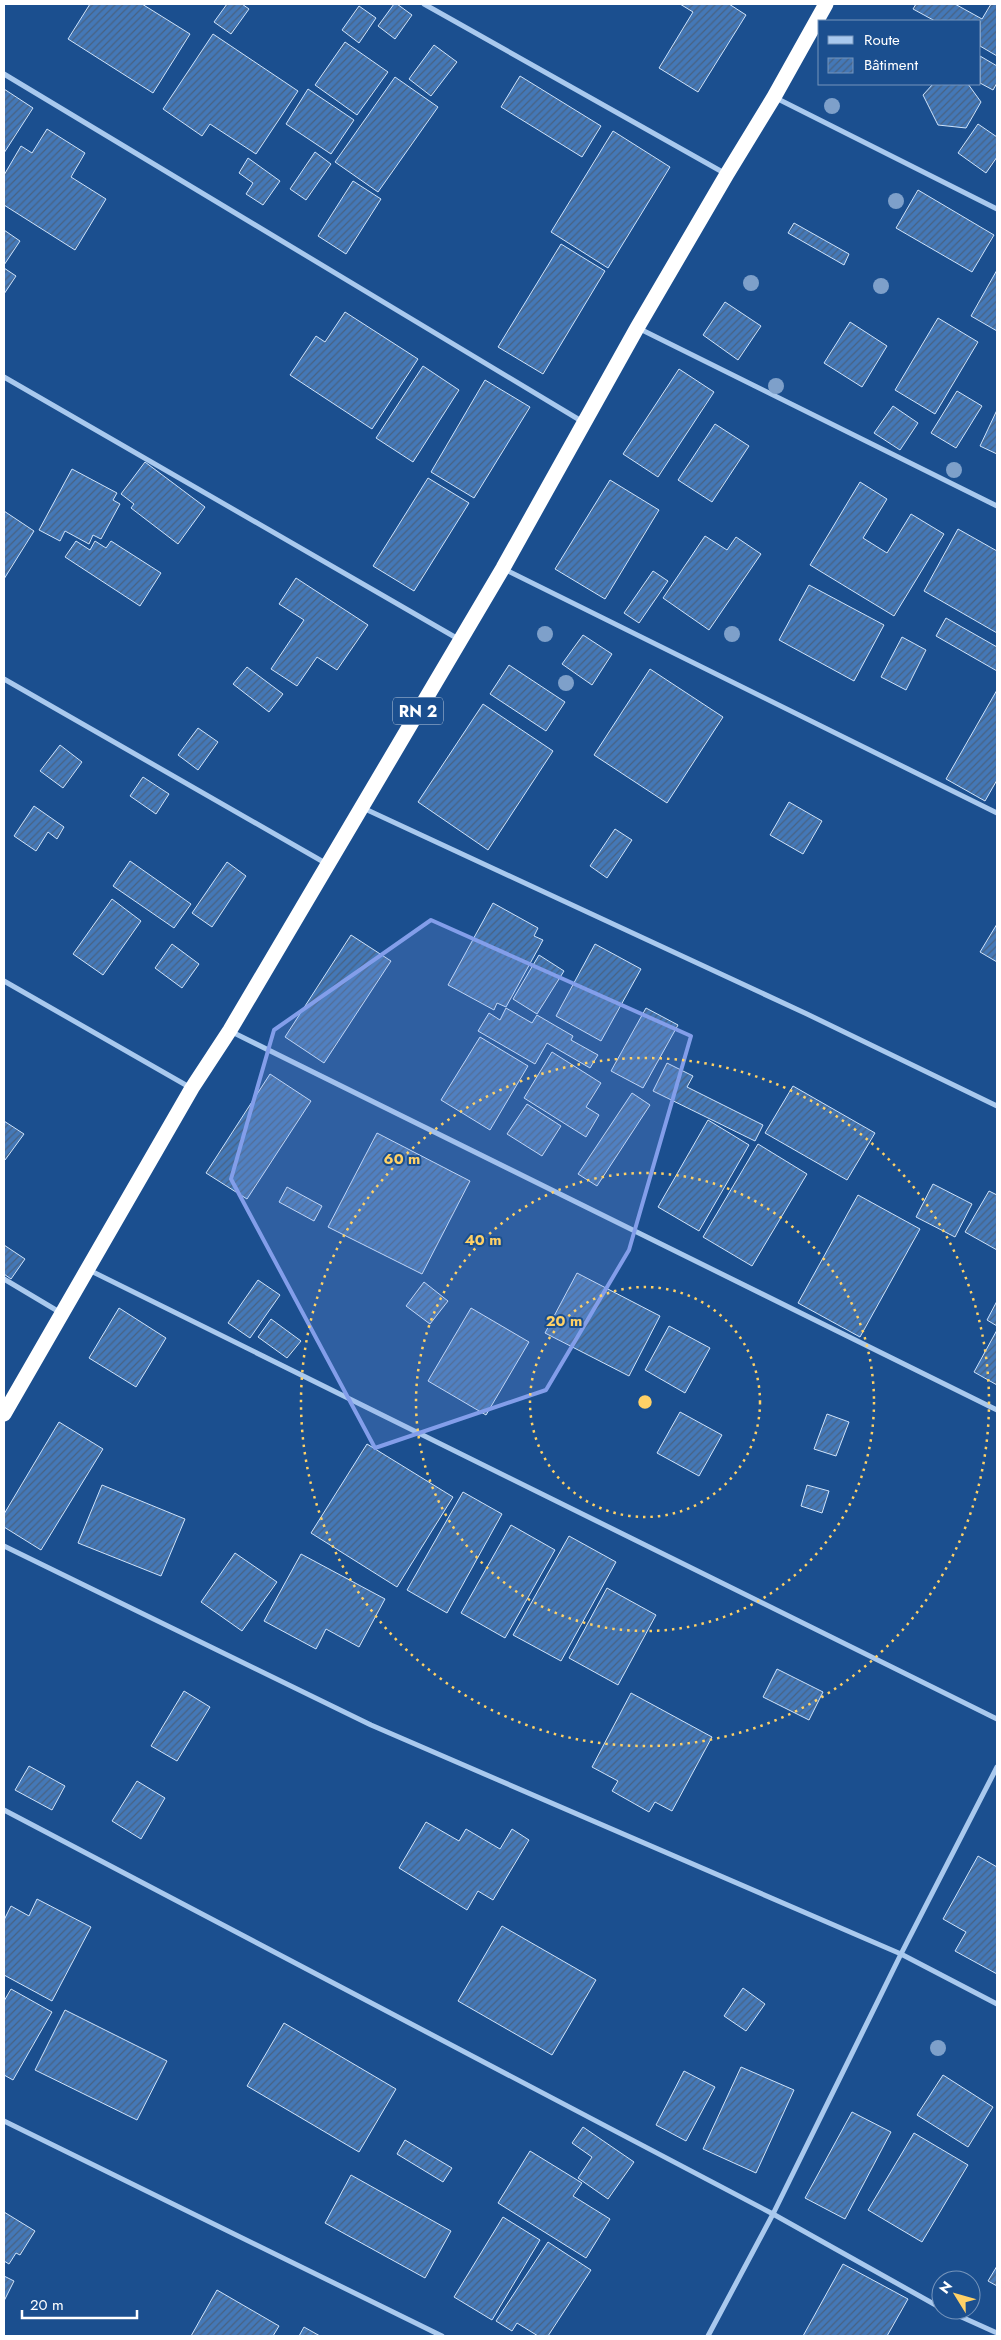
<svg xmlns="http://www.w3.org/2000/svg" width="1001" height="2340" viewBox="0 0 1001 2340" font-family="Jost,sans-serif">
  <defs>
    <pattern id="building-hatch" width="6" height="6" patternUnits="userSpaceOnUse" patternTransform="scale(1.25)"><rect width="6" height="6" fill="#4478b7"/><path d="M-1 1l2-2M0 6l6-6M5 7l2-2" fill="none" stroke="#486282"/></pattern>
  </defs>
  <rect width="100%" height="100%" fill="#1b4f8f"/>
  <g fill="url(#building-hatch)" stroke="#cfe3fa">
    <polygon points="90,4 142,4 190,34 153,93 68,39"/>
    <polygon points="227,4 242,4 249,9 231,34 214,22"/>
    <polygon points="394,4 397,4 412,15 395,39 378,26"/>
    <polygon points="680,4 729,4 746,15 698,92 659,68 693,12"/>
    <polygon points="916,4 955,4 982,19 991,4 997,4 997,56 980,46 980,21 935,21 913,9"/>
    <polygon points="359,6 376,18 359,43 342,30"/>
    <polygon points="213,34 298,91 256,154 210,124 202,136 163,109"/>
    <polygon points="345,42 388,72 357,115 315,85"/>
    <polygon points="434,45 457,62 431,96 409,79"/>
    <polygon points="980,56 997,66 997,83 993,90 980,83"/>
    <polygon points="520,76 601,126 582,157 501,107"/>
    <polygon points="395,77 438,107 378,192 335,162"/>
    <polygon points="933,84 968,84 981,102 966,128 938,125 923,95"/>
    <polygon points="4,89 33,108 4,153"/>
    <polygon points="308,89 354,120 331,154 286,124"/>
    <polygon points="978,124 997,137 997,157 986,173 958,153"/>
    <polygon points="47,129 85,153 71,177 106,199 75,250 4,205 4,175 21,146 32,153"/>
    <polygon points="613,131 670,167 608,268 551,232"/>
    <polygon points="315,152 331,164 306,200 290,189"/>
    <polygon points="248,158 280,181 263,205 246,194 253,183 239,173"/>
    <polygon points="353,181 381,199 346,254 318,236"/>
    <polygon points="918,190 994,235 972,272 896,228"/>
    <polygon points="794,223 849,254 844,265 788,233"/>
    <polygon points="4,230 20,241 4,265"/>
    <polygon points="561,244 605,271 543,374 498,347"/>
    <polygon points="4,268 16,276 4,294"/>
    <polygon points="997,270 997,331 971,316"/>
    <polygon points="725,302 761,326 738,360 703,335"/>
    <polygon points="345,312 418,359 372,429 290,375 316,336 325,342"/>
    <polygon points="938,318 978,342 935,414 895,390"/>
    <polygon points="850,322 887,346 862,387 824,363"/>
    <polygon points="423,366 459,390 413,462 376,438"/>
    <polygon points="679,369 714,392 658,477 623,454"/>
    <polygon points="485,380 530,407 474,498 431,472"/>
    <polygon points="957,391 982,406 956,448 931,433"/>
    <polygon points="893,406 918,423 900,450 874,433"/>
    <polygon points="997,410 997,454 980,446"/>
    <polygon points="715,424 749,446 712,502 678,480"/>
    <polygon points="145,462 205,507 178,544 131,508 134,504 121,494"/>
    <polygon points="72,469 117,493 113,500 120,504 101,539 93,535 89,544 65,531 60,541 39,530"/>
    <polygon points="428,478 469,503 414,591 373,566"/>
    <polygon points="610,480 659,510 605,599 555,569"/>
    <polygon points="860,482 887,499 863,538 887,553 911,514 944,534 894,616 810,565"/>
    <polygon points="4,511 34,531 4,579"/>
    <polygon points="958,529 997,551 997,633 924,591"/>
    <polygon points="705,536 727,550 736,537 761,554 709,630 663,598"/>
    <polygon points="76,541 90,550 95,541 106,548 111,541 161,573 140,606 65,557"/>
    <polygon points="653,571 668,581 639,623 624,613"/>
    <polygon points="296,578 368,625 337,670 317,657 297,686 271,669 304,620 279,604"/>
    <polygon points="809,585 884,625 854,681 779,640"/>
    <polygon points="946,618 997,647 997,671 936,636"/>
    <polygon points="583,635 612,654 592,685 562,664"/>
    <polygon points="902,637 926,650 906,690 881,677"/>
    <polygon points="509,665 565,702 546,731 490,694"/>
    <polygon points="247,667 283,694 269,712 233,684"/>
    <polygon points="650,669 723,717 667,803 594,755"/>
    <polygon points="997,690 997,780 985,801 946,779"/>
    <polygon points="483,704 553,751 488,850 418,802"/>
    <polygon points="198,728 218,742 198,770 178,755"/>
    <polygon points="60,745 82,762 63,788 40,771"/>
    <polygon points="143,777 169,794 156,814 130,796"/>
    <polygon points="789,802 822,821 803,854 770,835"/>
    <polygon points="34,806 64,827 57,839 48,832 36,851 14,836"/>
    <polygon points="615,829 632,840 607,878 590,866"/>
    <polygon points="130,861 191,904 174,928 113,886"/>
    <polygon points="227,862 246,876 212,927 192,913"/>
    <polygon points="112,899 141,921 103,975 73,954"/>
    <polygon points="493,903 538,928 534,936 543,940 506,1007 497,1003 494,1010 448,985"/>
    <polygon points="997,924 997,962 980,952"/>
    <polygon points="351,935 391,961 324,1063 285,1037"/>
    <polygon points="172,944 199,964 182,988 155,968"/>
    <polygon points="595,944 641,969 601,1041 556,1016"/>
    <polygon points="539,955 564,971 537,1014 513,999"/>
    <polygon points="506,1008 532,1023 537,1015 573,1036 571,1040 598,1055 590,1068 547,1043 535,1064 478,1031 489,1013 500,1020"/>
    <polygon points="646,1008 678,1025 643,1088 611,1071"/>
    <polygon points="480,1037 528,1066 490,1130 441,1100"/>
    <polygon points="552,1052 601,1083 586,1107 599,1115 586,1137 524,1098"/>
    <polygon points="667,1063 693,1076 687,1087 763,1125 755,1141 653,1091"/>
    <polygon points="270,1074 311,1101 247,1199 206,1173"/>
    <polygon points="793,1086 875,1133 847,1180 765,1133"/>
    <polygon points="632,1093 650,1105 597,1186 578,1174"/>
    <polygon points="527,1104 561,1126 542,1156 507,1134"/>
    <polygon points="708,1120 749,1145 699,1231 658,1207"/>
    <polygon points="4,1121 24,1134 5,1160 4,1159"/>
    <polygon points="377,1133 470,1181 422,1274 328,1227"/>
    <polygon points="758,1144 807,1174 752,1266 703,1237"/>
    <polygon points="933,1184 972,1204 955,1237 916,1217"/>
    <polygon points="287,1187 322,1206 314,1221 279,1202"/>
    <polygon points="989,1191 997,1195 997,1250 965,1232"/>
    <polygon points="858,1195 920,1229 860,1337 798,1303"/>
    <polygon points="4,1245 25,1259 11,1279 4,1274"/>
    <polygon points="577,1273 660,1316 629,1376 545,1333"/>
    <polygon points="258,1280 280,1295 250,1338 228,1323"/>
    <polygon points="424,1282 448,1301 430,1324 406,1306"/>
    <polygon points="997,1301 997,1326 987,1320"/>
    <polygon points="119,1308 166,1338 136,1387 89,1358"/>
    <polygon points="471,1308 529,1342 486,1415 428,1381"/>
    <polygon points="271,1319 301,1341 287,1358 258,1337"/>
    <polygon points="669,1326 710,1348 685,1393 645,1370"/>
    <polygon points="997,1330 997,1385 974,1372"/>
    <polygon points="680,1412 722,1435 699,1476 657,1453"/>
    <polygon points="827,1414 849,1422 836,1456 814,1449"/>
    <polygon points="59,1422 103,1449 41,1550 4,1527 4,1514"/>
    <polygon points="367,1444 453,1497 397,1587 311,1533"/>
    <polygon points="102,1485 185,1519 161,1576 78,1543"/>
    <polygon points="807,1485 829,1491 822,1513 801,1506"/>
    <polygon points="463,1492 502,1514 447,1613 407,1590"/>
    <polygon points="511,1525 555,1550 505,1638 461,1613"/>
    <polygon points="569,1536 616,1562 561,1661 513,1635"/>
    <polygon points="235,1553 277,1582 242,1631 201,1602"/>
    <polygon points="301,1554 385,1599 359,1647 326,1629 316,1649 264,1621"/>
    <polygon points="607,1588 656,1615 618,1685 569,1658"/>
    <polygon points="777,1669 823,1692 809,1720 763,1697"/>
    <polygon points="184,1691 210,1707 177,1761 151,1746"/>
    <polygon points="631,1693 712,1737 672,1811 655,1802 649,1812 612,1791 618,1781 592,1767"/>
    <polygon points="29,1766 65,1786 52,1810 15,1790"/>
    <polygon points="137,1781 165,1798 141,1839 112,1821"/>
    <polygon points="426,1822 459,1841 466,1829 500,1849 512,1829 529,1840 493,1900 478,1891 467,1910 399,1868"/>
    <polygon points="978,1856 997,1867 997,1974 955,1951 966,1932 943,1919"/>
    <polygon points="37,1899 91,1927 52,2001 4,1975 4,1920 11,1906 29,1916"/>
    <polygon points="502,1926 596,1980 552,2055 458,2001"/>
    <polygon points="743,1988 765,2004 746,2031 724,2016"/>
    <polygon points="11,1989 52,2012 13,2080 4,2075 4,2001"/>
    <polygon points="65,2010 167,2061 137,2120 35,2070"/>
    <polygon points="284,2023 396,2089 359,2152 247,2086"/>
    <polygon points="741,2067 794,2090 756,2173 703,2149"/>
    <polygon points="684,2071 715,2087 686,2141 656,2125"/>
    <polygon points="943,2075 993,2107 968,2147 917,2115"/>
    <polygon points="852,2112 891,2132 845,2219 805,2198"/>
    <polygon points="583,2127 634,2162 608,2199 578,2178 592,2157 572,2143"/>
    <polygon points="914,2133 968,2165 922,2242 868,2210"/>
    <polygon points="405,2140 452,2168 443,2182 397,2154"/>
    <polygon points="530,2151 582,2183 573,2196 610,2219 586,2258 498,2203"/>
    <polygon points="351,2175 451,2231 425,2278 325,2223"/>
    <polygon points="4,2212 35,2231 20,2255 16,2253 9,2264 4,2261"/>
    <polygon points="503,2217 540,2240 492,2320 454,2297"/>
    <polygon points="548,2242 591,2270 548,2336 538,2336 517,2323 512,2331 496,2321"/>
    <polygon points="843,2264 908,2299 887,2336 803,2336"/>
    <polygon points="997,2266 997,2286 988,2281"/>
    <polygon points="4,2276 14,2281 4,2301"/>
    <polygon points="217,2290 279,2326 273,2336 191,2336"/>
    <polygon points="304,2327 320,2336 299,2336"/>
  </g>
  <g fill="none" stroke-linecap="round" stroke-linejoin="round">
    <g stroke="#a9c9ee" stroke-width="5">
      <polyline points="424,4 726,174"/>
      <polyline points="4,74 583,422"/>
      <polyline points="774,97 997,209"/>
      <polyline points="638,328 997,506"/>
      <polyline points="4,377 460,640"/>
      <polyline points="504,569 997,813"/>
      <polyline points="4,679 327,864"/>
      <polyline points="363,808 807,1014 997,1106"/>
      <polyline points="4,981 191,1088"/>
      <polyline points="232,1032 997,1410"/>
      <polyline points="89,1270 997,1719"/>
      <polyline points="4,1279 61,1313"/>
      <polyline points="4,1546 371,1725 901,1954 997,2004"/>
      <polyline points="4,1810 773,2214 941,2308"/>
      <polyline points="4,2121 442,2336"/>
      <polyline points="946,2310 997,2333"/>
      <polyline points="708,2336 773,2214 901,1954 997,1767"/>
    </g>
    <polyline stroke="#fff" stroke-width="15" points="4,1414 192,1088 230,1030 503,568 637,328 727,174 774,97 826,4"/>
  </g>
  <g fill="#7ea0ca">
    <circle cx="832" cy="106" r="8"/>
    <circle cx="896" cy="201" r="8"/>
    <circle cx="751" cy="283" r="8"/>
    <circle cx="881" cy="286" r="8"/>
    <circle cx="776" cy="386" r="8"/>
    <circle cx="954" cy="470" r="8"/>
    <circle cx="545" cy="634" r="8"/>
    <circle cx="732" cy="634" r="8"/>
    <circle cx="566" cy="683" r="8"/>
    <circle cx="938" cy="2048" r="8"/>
  </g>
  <path fill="#839eea" fill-opacity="0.2" stroke="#839eea" stroke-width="4" stroke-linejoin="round" d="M 431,920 L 691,1036 L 629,1250 L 546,1390 L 375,1448 L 231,1179 L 274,1030 Z"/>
  <g fill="none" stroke="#ffd166" stroke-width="2.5" stroke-dasharray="2.5 5">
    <circle cx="645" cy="1402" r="115"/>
    <circle cx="645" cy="1402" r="229"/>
    <circle cx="645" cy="1402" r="344"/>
  </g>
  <g text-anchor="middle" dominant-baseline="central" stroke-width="4" stroke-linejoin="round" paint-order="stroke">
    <rect fill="#1b4f8f" stroke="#bbcadd" stroke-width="1" x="393" y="697.5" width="50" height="27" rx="4"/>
    <g font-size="16" font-weight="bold" fill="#fff">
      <text x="418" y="711">RN 2</text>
    </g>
  </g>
  <circle cx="645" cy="1402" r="8" fill="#ffd166" stroke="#1b4f8f" stroke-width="2.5"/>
  <g font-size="15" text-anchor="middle" font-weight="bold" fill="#ffd166" stroke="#1b4f8f" stroke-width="4" stroke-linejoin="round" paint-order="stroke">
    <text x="402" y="1164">60 m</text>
    <text x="483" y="1245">40 m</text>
    <text x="564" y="1326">20 m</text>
  </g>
  <rect width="1001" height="2340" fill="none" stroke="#ffffff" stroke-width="10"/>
  <rect x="818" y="20" width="162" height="65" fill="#1b4f8f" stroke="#7695bc"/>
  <rect x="828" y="36" width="25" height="8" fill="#a9c9ee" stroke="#7695bc"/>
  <text x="864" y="45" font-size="15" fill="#ffffff">Route</text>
  <rect x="828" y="58" width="25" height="15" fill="url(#building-hatch)" stroke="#7695bc"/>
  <text x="864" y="70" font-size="15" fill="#ffffff">Bâtiment</text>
  <g transform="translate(956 2295) rotate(307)"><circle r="24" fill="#1b4f8f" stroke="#7695bc"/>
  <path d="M0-4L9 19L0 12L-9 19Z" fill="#ffd166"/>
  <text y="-8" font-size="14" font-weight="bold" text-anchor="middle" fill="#ffffff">N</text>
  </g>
  <path d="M22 2310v8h115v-8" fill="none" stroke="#ffffff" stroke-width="2.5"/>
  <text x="30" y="2310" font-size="15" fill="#ffffff" stroke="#1b4f8f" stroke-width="4" paint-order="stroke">20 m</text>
</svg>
